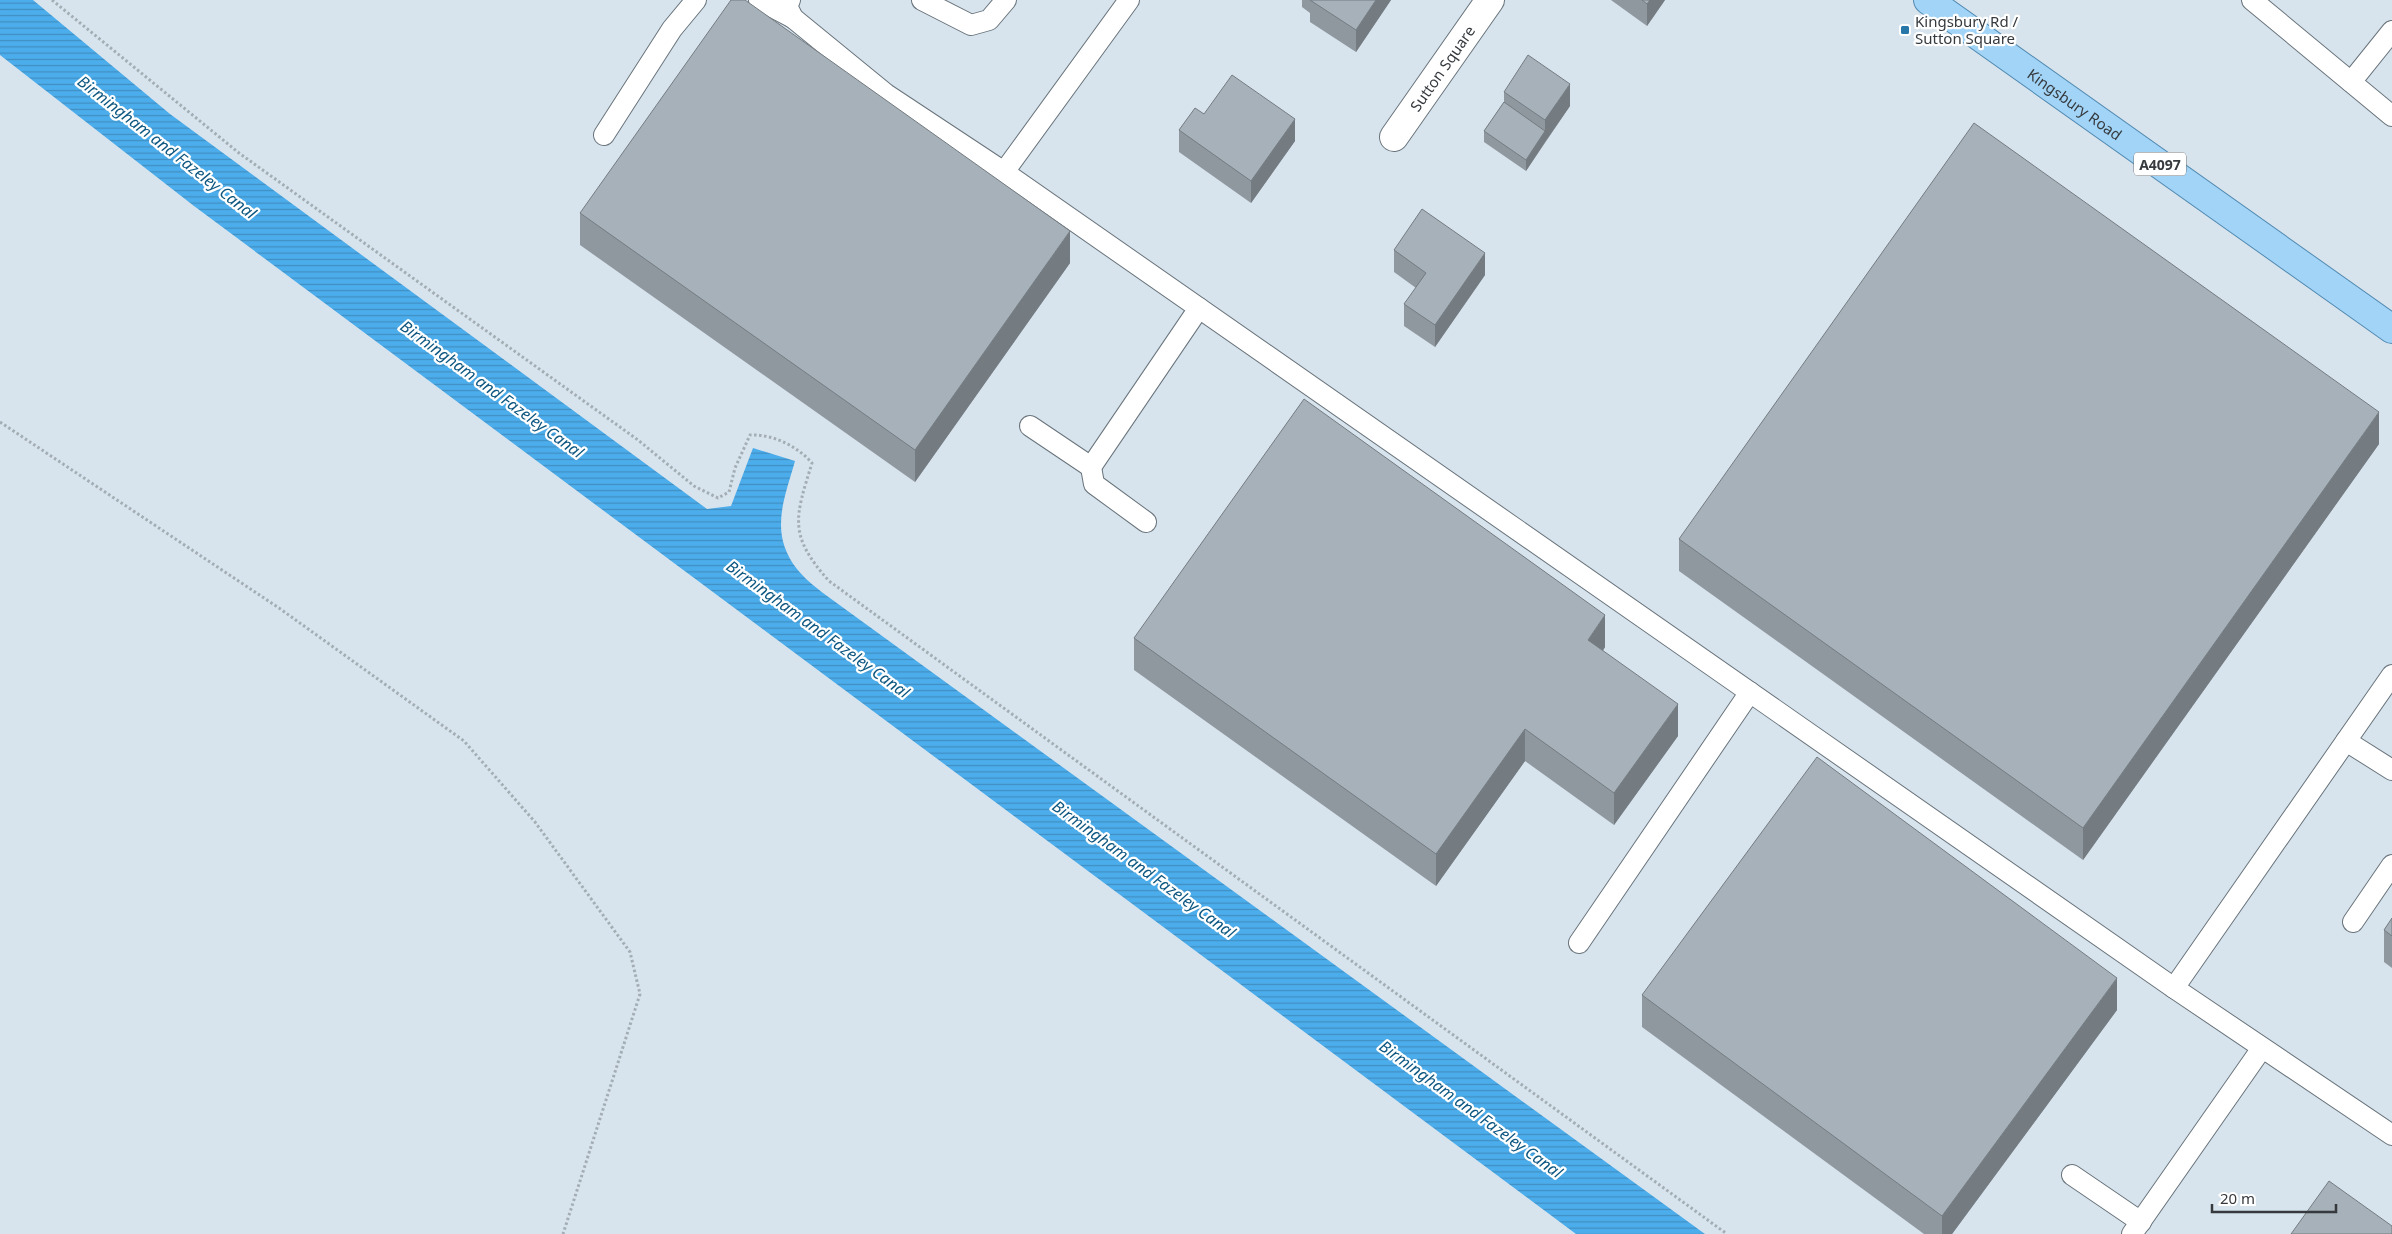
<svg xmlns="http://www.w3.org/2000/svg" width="2392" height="1234" viewBox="0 0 2392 1234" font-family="'Noto Sans',sans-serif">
  <defs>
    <pattern id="water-rules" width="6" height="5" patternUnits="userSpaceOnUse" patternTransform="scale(1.25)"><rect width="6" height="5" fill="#4cadec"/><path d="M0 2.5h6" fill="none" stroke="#408ec1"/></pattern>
  </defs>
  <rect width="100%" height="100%" fill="#d8e4ed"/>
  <path fill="url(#water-rules)" d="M 0,0 L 33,0 L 170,114 L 707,509 L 731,506 L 753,448 L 795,461 C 784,500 769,533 797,569 C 804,578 814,586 823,593 L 1705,1234 L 1576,1234 L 194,206 L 0,55 Z"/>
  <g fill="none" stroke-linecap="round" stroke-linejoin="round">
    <defs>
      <g id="service">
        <polyline points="759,0 793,18"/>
        <polyline points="790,0 787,6 793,18 886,94 1004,172 2174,988 2392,1135"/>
        <polyline points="922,0 971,25 989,20 1006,0"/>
        <polyline points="2252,0 2392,116"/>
        <polyline points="2351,82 2392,31"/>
        <polyline points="604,135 672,29 696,0"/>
        <polyline points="1004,172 1129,0"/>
        <polyline points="1030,426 1091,467 1199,308"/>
        <polyline points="1091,467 1094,484 1146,522"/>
        <polyline points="2346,741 2392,770"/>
        <polyline points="2353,922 2392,865"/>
        <polyline points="1579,943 1750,692"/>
        <polyline points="2174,988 2392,675"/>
        <polyline points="2072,1175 2141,1222"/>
        <polyline points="2132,1234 2262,1048"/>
      </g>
      <g id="minor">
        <path id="s1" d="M 1394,137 L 1490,0"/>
      </g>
      <g id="primary">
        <path id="s2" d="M 1928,0 L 2392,329"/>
      </g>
    </defs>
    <use href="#service" stroke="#69747c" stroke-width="22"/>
    <use href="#minor" stroke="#69747c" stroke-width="30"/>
    <use href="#primary" stroke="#538bb2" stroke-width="30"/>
    <g stroke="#a3adb4" stroke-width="3" stroke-dasharray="2.5 2.5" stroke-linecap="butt">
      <path d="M 52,0 L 239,153 L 638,440 L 694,486 L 718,498 L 729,492 L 735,468 L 750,435 C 773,434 797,446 812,463 C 795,518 788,535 829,581 L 1727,1234"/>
      <polyline points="0,422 279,608 464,741 535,822 630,952 640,994 563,1234"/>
    </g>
    <use href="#service" stroke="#fff" stroke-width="20"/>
    <use href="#minor" stroke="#fff" stroke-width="28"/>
    <use href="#primary" stroke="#a1d4f7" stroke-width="28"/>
  </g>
  <g fill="#8f989f">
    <polygon points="1302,0 1391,0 1356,52 1310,22 1310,13 1302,7"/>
    <polygon points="1611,0 1665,0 1647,26"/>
    <polygon points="1504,92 1570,106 1526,171 1484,142 1484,131 1504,102"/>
    <polygon points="1204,114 1295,141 1251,203 1179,152 1179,130"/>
    <polygon points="580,213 1070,263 915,482 580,245"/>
    <polygon points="1394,250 1485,275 1435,347 1404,326 1404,304 1416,288 1394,272"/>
    <polygon points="2379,444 2083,860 1679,571 1679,539"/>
    <polygon points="1134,638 1605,647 1603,651 1678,736 1614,825 1525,761 1436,886 1134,670"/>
    <polygon points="2392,918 2392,968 2384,962 2384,930"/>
    <polygon points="1642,995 2117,1010 1952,1234 1924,1234 1642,1027"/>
  </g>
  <g fill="#747c82">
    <polygon points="1376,0 1391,0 1356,52 1356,30"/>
    <polygon points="1650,0 1665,0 1647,26 1647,4"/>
    <polygon points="1570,84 1570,106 1545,142 1545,120"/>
    <polygon points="1295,119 1295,141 1251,203 1251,181"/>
    <polygon points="1545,131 1545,142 1526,171 1526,160"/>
    <polygon points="1070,231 1070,263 915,482 915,450"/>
    <polygon points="1485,253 1485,275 1435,347 1435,325"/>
    <polygon points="2379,412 2379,444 2083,860 2083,828"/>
    <polygon points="1605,615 1605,647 1588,672 1588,640"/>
    <polygon points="1678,704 1678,736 1614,825 1614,793"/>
    <polygon points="1525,729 1525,761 1436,886 1436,854"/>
    <polygon points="2117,978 2117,1010 1952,1234 1942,1234 1942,1216"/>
  </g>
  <g fill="#a6b1b9" stroke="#747c82">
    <polygon points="731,0 745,0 1070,231 915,450 580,213"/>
    <polygon points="1310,0 1376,0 1356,30"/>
    <polygon points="1642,0 1650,0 1647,4"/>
    <polygon points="1528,55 1570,84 1545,120 1504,92"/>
    <polygon points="1232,75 1295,119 1251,181 1179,130 1195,108 1204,114"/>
    <polygon points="1504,102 1545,131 1526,160 1484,131"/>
    <polygon points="1974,123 2379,412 2083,828 1679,539"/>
    <polygon points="1422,209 1485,253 1435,325 1404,304 1426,273 1394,250"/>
    <polygon points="1304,399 1605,615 1588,640 1678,704 1614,793 1525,729 1436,854 1134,638"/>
    <polygon points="1817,757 2117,978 1942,1216 1642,995"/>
    <polygon points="2392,918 2392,936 2384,930"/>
    <polygon points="2329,1181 2392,1226 2392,1234 2291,1234"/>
  </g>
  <rect fill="#2777a9" stroke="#fff" stroke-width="2" x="1900" y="25" width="10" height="10" rx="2.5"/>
  <g text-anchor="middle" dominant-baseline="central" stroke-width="4.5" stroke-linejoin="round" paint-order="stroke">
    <rect fill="#fff" stroke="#727578" stroke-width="1" x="2134" y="152.5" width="52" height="23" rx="4"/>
    <g font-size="14" font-weight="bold" fill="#363a3e">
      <text x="2160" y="164">A4097</text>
    </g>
    <g font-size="15" fill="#363a3e" stroke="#fff" text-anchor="start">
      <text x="1915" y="21">Kingsbury Rd /<tspan x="1915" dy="17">Sutton Square</tspan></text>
    </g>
    <g font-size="15" fill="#363a3e" stroke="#fff">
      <text stroke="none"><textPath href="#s1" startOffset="84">Sutton Square</textPath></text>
      <text stroke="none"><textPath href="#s2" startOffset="180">Kingsbury Road</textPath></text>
    </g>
    <g font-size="16" font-style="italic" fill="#0d5781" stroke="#fff">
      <text transform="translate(167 147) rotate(38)">Birmingham and Fazeley Canal</text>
      <text transform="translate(492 389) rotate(36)">Birmingham and Fazeley Canal</text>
      <text transform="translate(818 629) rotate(36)">Birmingham and Fazeley Canal</text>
      <text transform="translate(1144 869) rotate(36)">Birmingham and Fazeley Canal</text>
      <text transform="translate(1471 1109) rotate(36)">Birmingham and Fazeley Canal</text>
    </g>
  </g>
  <path d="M2212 1204v8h124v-8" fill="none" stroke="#363a3e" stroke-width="2.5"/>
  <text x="2220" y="1204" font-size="15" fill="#363a3e" stroke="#ffffff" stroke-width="4" paint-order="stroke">20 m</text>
</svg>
